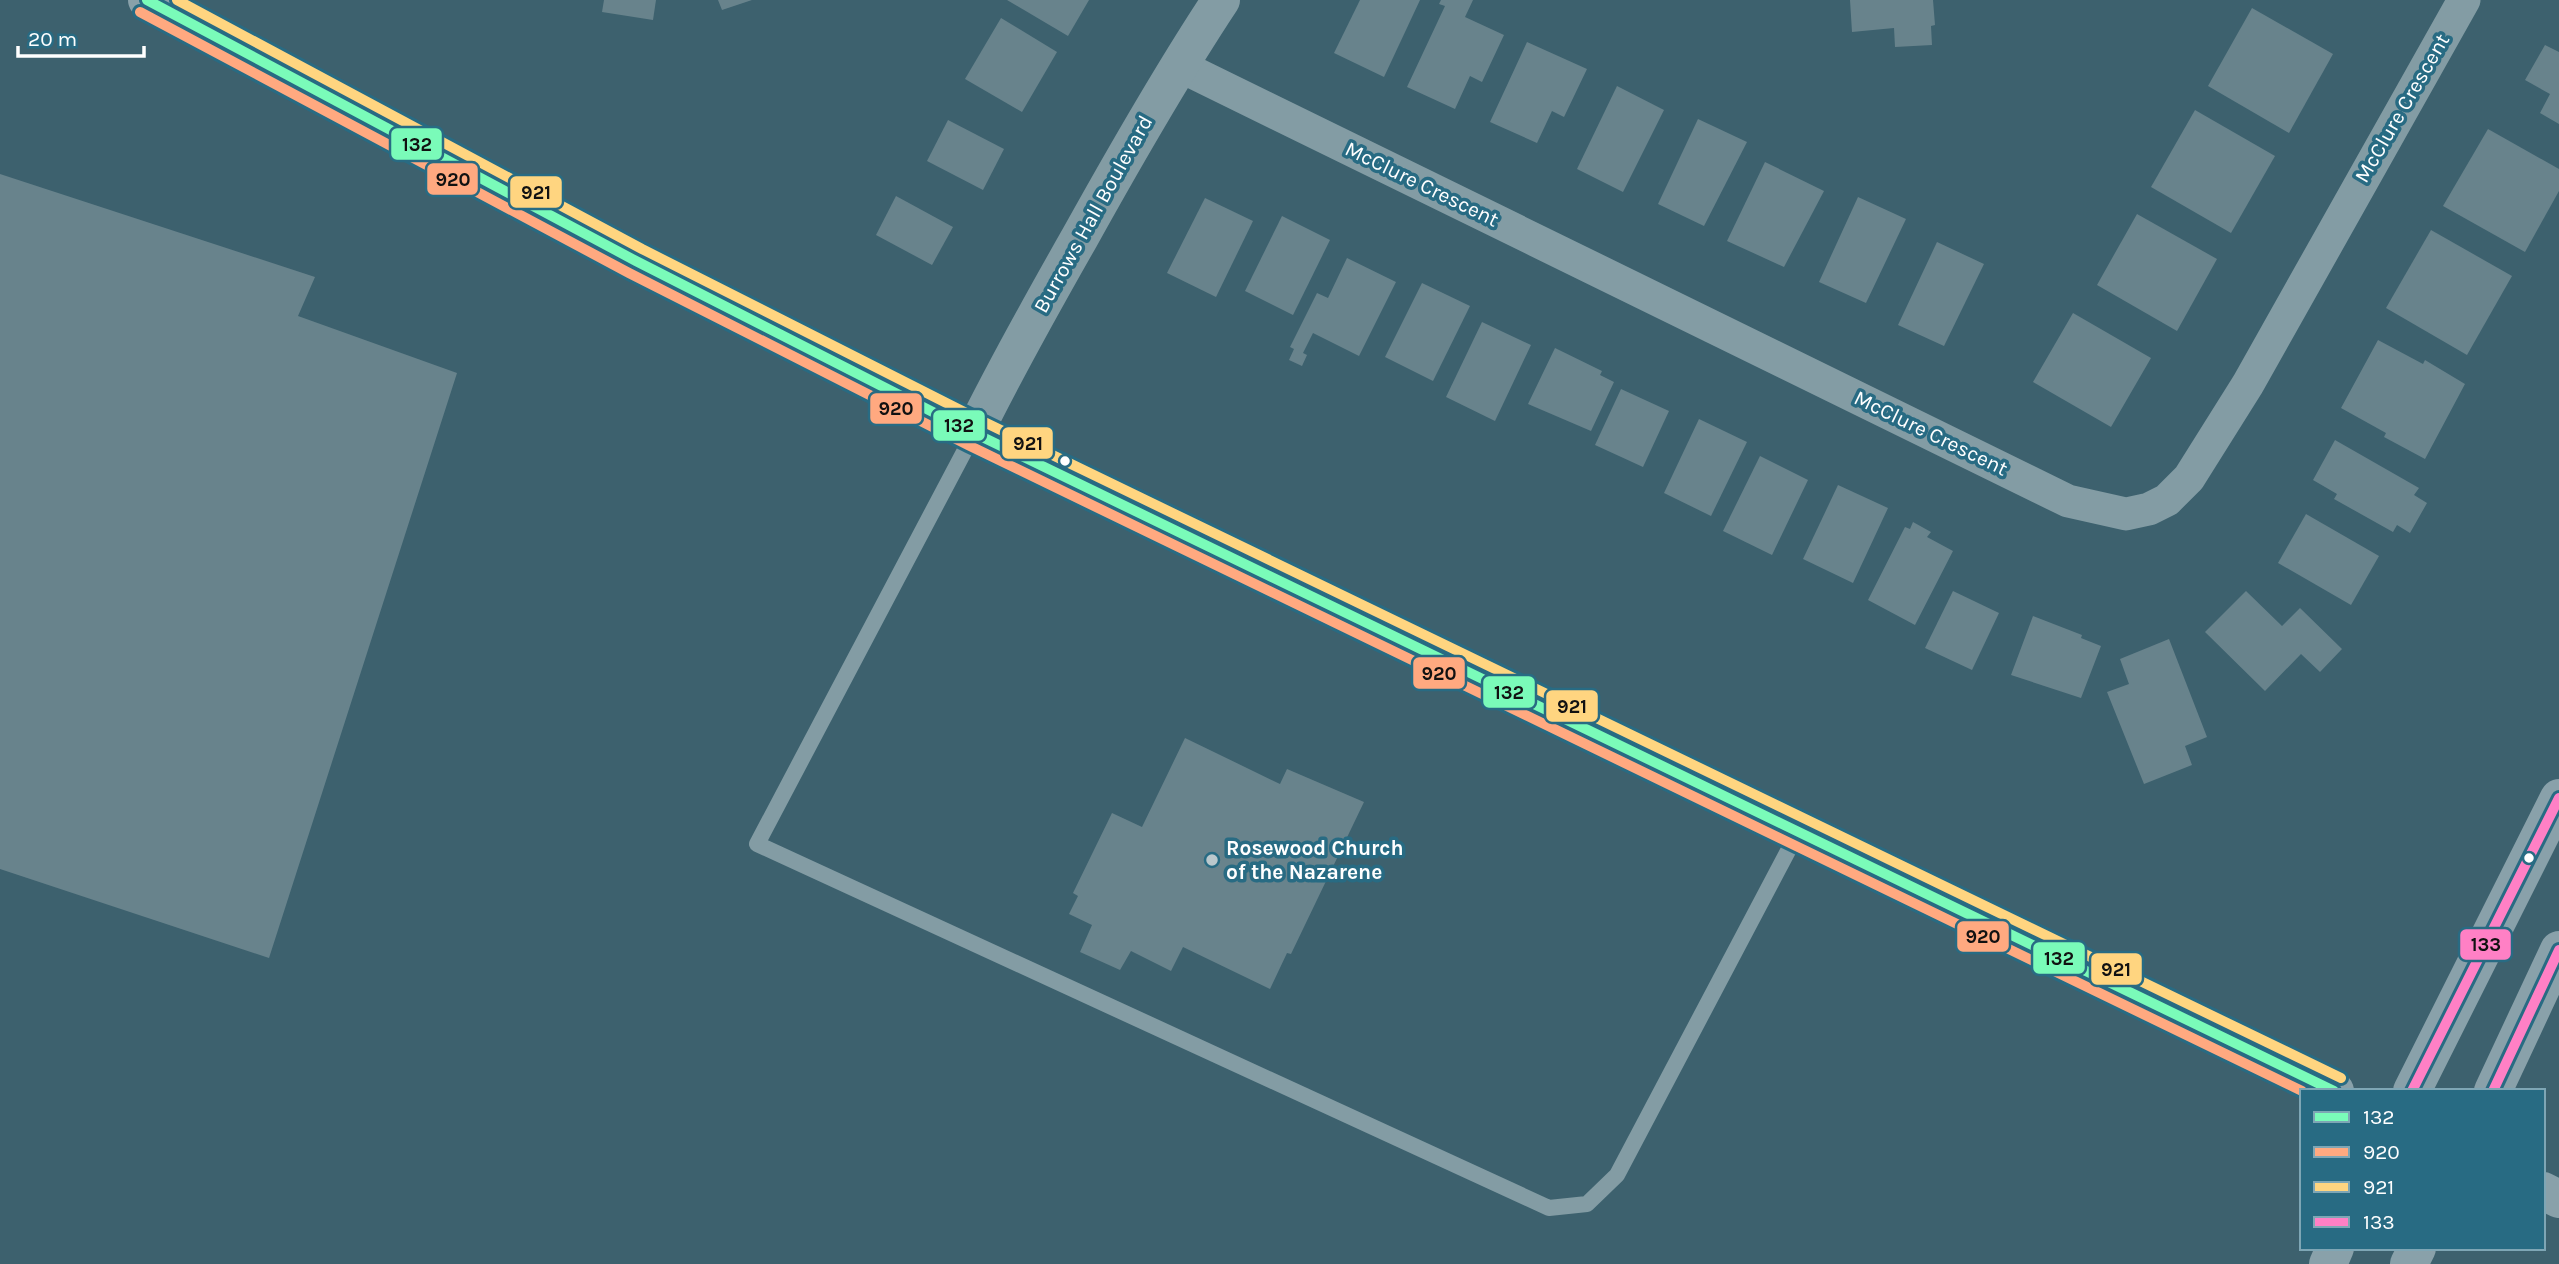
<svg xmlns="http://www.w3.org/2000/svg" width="2559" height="1264" viewBox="0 0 2559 1264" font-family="Karla,sans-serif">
  <rect width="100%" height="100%" fill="#3d616e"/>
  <g fill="#68838c">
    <polygon points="604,0 656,0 653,20 602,12"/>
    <polygon points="718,0 752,0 722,10"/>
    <polygon points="1007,0 1089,0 1068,36"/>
    <polygon points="1360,0 1420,0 1384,77 1334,53"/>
    <polygon points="1441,0 1473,0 1465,17 1504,35 1482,82 1470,76 1455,109 1407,87 1445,6 1439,4"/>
    <polygon points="1850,0 1933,0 1935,25 1931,26 1932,45 1895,47 1894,28 1852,32"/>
    <polygon points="2252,8 2333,54 2289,133 2208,86"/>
    <polygon points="1001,18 1057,52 1022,112 965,79"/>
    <polygon points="1527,42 1587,69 1564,117 1552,111 1537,143 1490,122"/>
    <polygon points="2545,45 2559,52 2559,124 2540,113 2550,94 2525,80"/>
    <polygon points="1617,86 1664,110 1623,192 1577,169"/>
    <polygon points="2195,110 2275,156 2231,233 2151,187"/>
    <polygon points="1698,119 1747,142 1704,226 1658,204"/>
    <polygon points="948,120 1004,149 983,190 927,161"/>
    <polygon points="2488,129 2559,169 2559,191 2525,252 2443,206"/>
    <polygon points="1765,162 1824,191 1784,267 1727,241"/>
    <polygon points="0,174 315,277 298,316 457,373 269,958 0,869"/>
    <polygon points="896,196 953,227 932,265 876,235"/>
    <polygon points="1858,197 1906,219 1866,303 1819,282"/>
    <polygon points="1205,198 1253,221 1216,297 1167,273"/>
    <polygon points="2137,214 2217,259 2177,331 2097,285"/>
    <polygon points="1282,216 1330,240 1293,315 1245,291"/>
    <polygon points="2431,230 2512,276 2467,355 2386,308"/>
    <polygon points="1937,242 1984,264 1944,346 1898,325"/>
    <polygon points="1347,258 1396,282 1359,356 1313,333 1303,353 1307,355 1302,366 1289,360 1294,349 1290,347 1317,293 1328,298"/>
    <polygon points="1422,283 1470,306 1433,381 1385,357"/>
    <polygon points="2073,313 2151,358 2111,427 2033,382"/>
    <polygon points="1482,322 1531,345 1495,421 1446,397"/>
    <polygon points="2378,340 2423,364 2425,360 2465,384 2425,459 2384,437 2386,433 2341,408"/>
    <polygon points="1555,348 1602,371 1600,375 1614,382 1591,431 1528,404"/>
    <polygon points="1621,389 1669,411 1643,467 1595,445"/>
    <polygon points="1699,419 1747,442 1711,516 1664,493"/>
    <polygon points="2335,440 2419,488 2414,495 2427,503 2410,533 2397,525 2393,532 2334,499 2337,494 2313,480"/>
    <polygon points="1760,456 1808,480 1772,555 1723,531"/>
    <polygon points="1838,485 1888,508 1853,583 1803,559"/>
    <polygon points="2306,514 2379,556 2351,605 2278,563"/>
    <polygon points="1913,522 1931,532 1927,537 1953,551 1915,625 1868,600 1905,527 1910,529"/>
    <polygon points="1953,591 1999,613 1972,670 1925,648"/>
    <polygon points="2246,591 2282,626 2300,608 2342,649 2320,672 2301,654 2265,691 2205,632"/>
    <polygon points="2033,616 2082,635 2081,638 2101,646 2081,698 2011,675"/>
    <polygon points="2169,639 2207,737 2185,746 2192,765 2144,784 2107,692 2129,684 2120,659"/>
    <polygon points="1185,738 1280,784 1287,769 1364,802 1291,954 1287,953 1270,989 1183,947 1171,971 1131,951 1120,970 1080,952 1092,925 1069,914 1078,896 1073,893 1112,813 1142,827"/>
  </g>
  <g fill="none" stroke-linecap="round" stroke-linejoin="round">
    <polyline stroke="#839ca4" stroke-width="16" points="974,433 757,844 1549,1208 1587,1204 1617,1175 1798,832"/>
    <polyline stroke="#839ca4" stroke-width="33" points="1178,65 2068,501 2126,514 2149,509 2167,500 2189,478 2248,384 2464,0"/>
    <path stroke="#839ca4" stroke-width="38" d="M 974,433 C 1007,366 1043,302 1080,237 C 1125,156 1170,77 1221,0"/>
    <g stroke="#89a1aa" stroke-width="38">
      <polyline points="147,0 636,261 974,433 2335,1091"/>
      <polyline points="2412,1091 2559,798"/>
      <polyline points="2493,1091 2559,950"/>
      <polyline points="2543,1191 2559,1199"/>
      <polyline points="2328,1264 2335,1248"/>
      <polyline points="2409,1264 2417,1248"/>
    </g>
    <defs>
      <polyline id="bus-1" points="147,0 636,261 974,433 2334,1091"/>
      <polyline id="bus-2" points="140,12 629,273 968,445 2302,1091"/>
      <polyline id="bus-3" points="177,0 642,249 980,420 2341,1078"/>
      <g id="bus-4">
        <polyline points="2412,1091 2559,798"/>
        <polyline points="2493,1091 2559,950"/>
      </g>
    </defs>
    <use href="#bus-1" stroke="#286b83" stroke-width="16"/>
    <use href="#bus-2" stroke="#286b83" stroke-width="16"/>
    <use href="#bus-3" stroke="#286b83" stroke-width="16"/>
    <use href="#bus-4" stroke="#286b83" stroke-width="16"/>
    <use href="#bus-1" stroke="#7afbb9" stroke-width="10"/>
    <use href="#bus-2" stroke="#ffa980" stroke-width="10"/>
    <use href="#bus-3" stroke="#ffd580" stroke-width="10"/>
    <use href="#bus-4" stroke="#ff80c5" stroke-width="10"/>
  </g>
  <g fill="#fff" stroke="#286b83" stroke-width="2.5">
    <circle cx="1065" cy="461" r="6"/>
    <circle cx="2529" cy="858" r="6"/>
  </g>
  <circle fill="#bbc8cc" stroke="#286b83" stroke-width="2.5" cx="1212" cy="860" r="7"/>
  <g text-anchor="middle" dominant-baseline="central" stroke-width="7" stroke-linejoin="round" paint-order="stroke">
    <g font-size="21" fill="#fff" stroke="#286b83">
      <text transform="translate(2402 108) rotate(-60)">McClure Crescent</text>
      <text transform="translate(1422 184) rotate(26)">McClure Crescent</text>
      <text transform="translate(1093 214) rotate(-61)">Burrows Hall Boulevard</text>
      <text transform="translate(1931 433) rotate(26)">McClure Crescent</text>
    </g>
    <g font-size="21" font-weight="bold" fill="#fff" stroke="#286b83" text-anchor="start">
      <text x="1226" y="848">Rosewood Church<tspan x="1226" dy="24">of the Nazarene</tspan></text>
    </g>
  </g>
  <g stroke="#286b83" stroke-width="2.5">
    <rect x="390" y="127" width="53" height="34" rx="7" fill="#7afbb9"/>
    <rect x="426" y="162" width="53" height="34" rx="7" fill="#ffa980"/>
    <rect x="509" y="175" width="54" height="34" rx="7" fill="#ffd580"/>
    <rect x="869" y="392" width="54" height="33" rx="7" fill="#ffa980"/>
    <rect x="932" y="409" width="54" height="33" rx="7" fill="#7afbb9"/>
    <rect x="1001" y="426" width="53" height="34" rx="7" fill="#ffd580"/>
    <rect x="1412" y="656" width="54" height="34" rx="7" fill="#ffa980"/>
    <rect x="1482" y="675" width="54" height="34" rx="7" fill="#7afbb9"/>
    <rect x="1545" y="689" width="54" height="34" rx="7" fill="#ffd580"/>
    <rect x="1956" y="920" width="54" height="33" rx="7" fill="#ffa980"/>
    <rect x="2459" y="928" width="53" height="33" rx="7" fill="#ff80c5"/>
    <rect x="2032" y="941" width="54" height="34" rx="7" fill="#7afbb9"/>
    <rect x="2090" y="952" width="53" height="34" rx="7" fill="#ffd580"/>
  </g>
  <g font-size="19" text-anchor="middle" font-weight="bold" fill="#111">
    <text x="417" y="151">132</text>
    <text x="453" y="186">920</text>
    <text x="536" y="199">921</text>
    <text x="896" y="415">920</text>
    <text x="959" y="432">132</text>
    <text x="1028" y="450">921</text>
    <text x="1439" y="680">920</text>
    <text x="1509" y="699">132</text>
    <text x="1572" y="713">921</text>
    <text x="1983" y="943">920</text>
    <text x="2486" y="951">133</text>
    <text x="2059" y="965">132</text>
    <text x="2116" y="976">921</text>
  </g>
  <rect x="2300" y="1089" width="245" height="161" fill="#286b83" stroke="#7ea6b5" stroke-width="2"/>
  <rect x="2314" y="1112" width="35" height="10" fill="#7afbb9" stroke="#7ea6b5" stroke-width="2"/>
  <text x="2363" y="1124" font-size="21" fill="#ffffff">132</text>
  <rect x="2314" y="1147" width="35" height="10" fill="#ffa980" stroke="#7ea6b5" stroke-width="2"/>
  <text x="2363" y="1159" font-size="21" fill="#ffffff">920</text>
  <rect x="2314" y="1182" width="35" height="10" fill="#ffd580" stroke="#7ea6b5" stroke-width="2"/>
  <text x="2363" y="1194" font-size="21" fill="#ffffff">921</text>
  <rect x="2314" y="1217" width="35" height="10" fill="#ff80c5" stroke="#7ea6b5" stroke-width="2"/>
  <text x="2363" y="1229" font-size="21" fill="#ffffff">133</text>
  <path d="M18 46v10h126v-10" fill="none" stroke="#ffffff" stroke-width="3.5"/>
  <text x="28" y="46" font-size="21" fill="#ffffff" stroke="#286b83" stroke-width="5" paint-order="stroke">20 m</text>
</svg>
